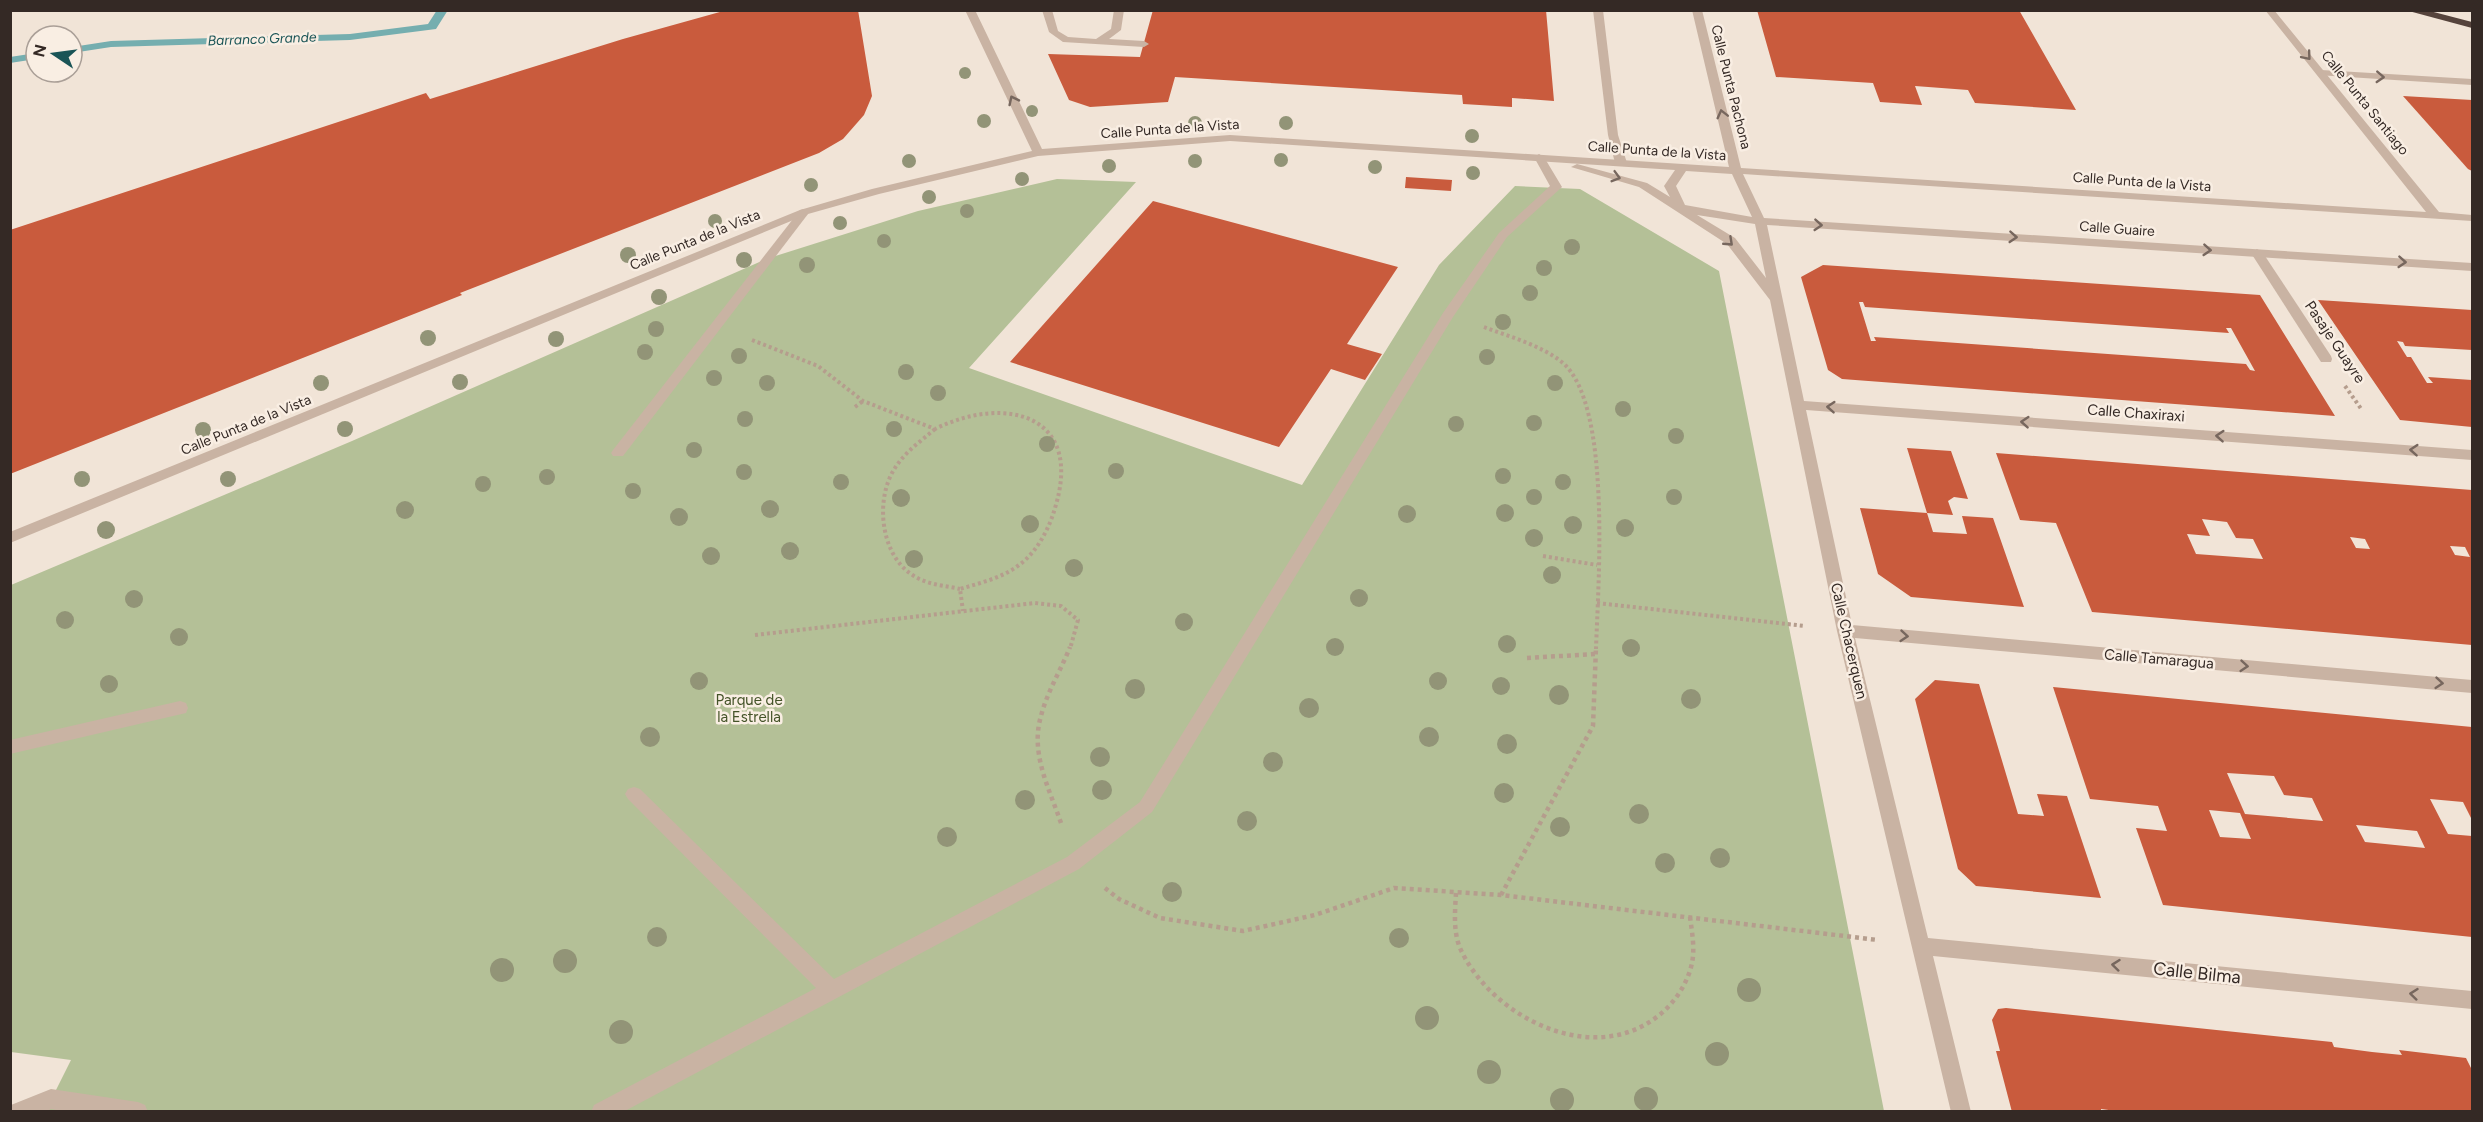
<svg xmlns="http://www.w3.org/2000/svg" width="2483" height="1122" viewBox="0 0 2483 1122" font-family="Figtree,sans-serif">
  <rect width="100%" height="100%" fill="#f1e4d7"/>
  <polygon fill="#b4c097" points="1057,179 1136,182 969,368 1302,485 1439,265 1515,186 1580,189 1719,271 1884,1111 45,1112 71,1060 11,1052 11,585 352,441 766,259 918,211"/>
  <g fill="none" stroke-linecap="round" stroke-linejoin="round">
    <g fill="#75aeaf" fill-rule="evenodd">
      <polygon points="437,10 448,10 436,29 350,40 111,47 72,53 72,47 111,41 350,34 428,24"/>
      <polygon points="36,53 36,59 10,63 10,57"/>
    </g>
  </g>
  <g fill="#c95b3d" fill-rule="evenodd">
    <polygon points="727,10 858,10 872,96 864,115 843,139 819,153 460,293 462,295 10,474 10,230 426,93 430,99 623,39"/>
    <polygon points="1153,10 1546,10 1554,101 1512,98 1512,107 1463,104 1462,95 1175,77 1168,102 1090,107 1069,100 1048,54 1140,57"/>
    <polygon points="1757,10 2019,10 2076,110 1975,103 1968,90 1915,86 1922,105 1880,102 1873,83 1776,77"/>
    <polygon points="2403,96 2472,100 2472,171 2468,169"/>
    <polygon points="1406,177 1452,180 1451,191 1405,188"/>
    <polygon points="1153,201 1398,267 1347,344 1382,354 1365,380 1331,369 1279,447 1010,362"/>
    <path d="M 1823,265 L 2260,295 L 2335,416 L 1842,379 L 1828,370 L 1801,277 ZM 1859,302 L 1863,302 L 1865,307 L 2045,320 L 2229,333 L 2226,328 L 2231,328 L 2255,371 L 2250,370 L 2246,364 L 1874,337 L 1876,341 L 1871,341 Z"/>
    <polygon points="2318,300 2472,310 2472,350 2405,346 2403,342 2397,341 2407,357 2411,357 2427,383 2433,383 2428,377 2472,380 2472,427 2400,420"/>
    <polygon points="1907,448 1951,451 1968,499 1954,497 1948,501 1953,515 1927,513"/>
    <path d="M 1996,453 L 2472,490 L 2472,645 L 2092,612 L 2056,523 L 2020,520 ZM 2202,519 L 2227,522 L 2236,538 L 2253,539 L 2263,559 L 2196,554 L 2187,534 L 2210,536 ZM 2350,537 L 2365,539 L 2370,549 L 2356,548 ZM 2450,546 L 2465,547 L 2470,557 L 2455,555 Z"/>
    <polygon points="1860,508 1927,513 1933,532 1967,534 1962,516 1993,518 2024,607 1911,597 1878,574"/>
    <polygon points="1935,680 1979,684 2018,814 2044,816 2037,794 2067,796 2101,898 1976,886 1958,869 1915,699"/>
    <path d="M 2053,687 L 2472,727 L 2472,820 L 2463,802 L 2430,799 L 2448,834 L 2472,836 L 2472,937 L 2163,905 L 2136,828 L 2167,831 L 2158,806 L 2090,799 ZM 2227,773 L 2274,776 L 2284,795 L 2312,798 L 2323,821 L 2245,814 ZM 2209,810 L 2240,813 L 2251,839 L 2220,837 ZM 2356,825 L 2417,831 L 2425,848 L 2365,842 Z"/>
    <polygon points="2006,1008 2332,1042 2334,1047 2372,1052 2402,1055 2399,1050 2466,1058 2472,1070 2472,1112 2124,1112 2101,1109 2101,1112 2012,1112 1996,1051 2000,1051 1992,1020 1998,1009"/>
  </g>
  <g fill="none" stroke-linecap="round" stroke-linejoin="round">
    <g stroke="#b59d8d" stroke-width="4" stroke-dasharray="3 3" stroke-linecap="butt">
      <path d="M 1484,327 C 1510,337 1541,345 1563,363 C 1612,406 1598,585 1596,649"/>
      <path d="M 752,340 L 818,366 L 863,401 L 935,429 C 1006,394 1084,415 1055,508 C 1049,529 1037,552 1019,565 C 1002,578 980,583 960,589 L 963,611"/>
      <polyline points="2345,386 2362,410"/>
      <polyline points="855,407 863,401"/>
      <path d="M 935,429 C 921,441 905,452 895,468 C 875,498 880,553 911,574 C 926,585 943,585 960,589"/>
      <polyline points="1543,556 1597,565"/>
      <polyline points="1597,603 1805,626"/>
      <polyline points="755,635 1035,603 1061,606 1078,620 1070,649"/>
    </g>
    <g stroke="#b59d8d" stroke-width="4.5" stroke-dasharray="4 4" stroke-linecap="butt">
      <polyline points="1527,658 1595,654"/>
      <path d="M 1061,823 C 1049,788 1030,753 1041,716 C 1047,692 1061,670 1070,647"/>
      <polyline points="1105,888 1119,899 1160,918 1243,931 1315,915 1394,888 1501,895 1878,940"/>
      <path d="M 1456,893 C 1455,911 1453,931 1460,948 C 1491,1017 1592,1068 1658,1016 C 1674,1004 1688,983 1692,963 C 1695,948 1692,932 1690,917"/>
      <polyline points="1501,895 1593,726 1596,647"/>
    </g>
    <g fill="#c9b3a3" fill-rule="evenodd">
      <polygon points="1042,10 1052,10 1058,31 1068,37 1096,39 1111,29 1114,10 1124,10 1121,30 1109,39 1144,41 1149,44 1144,47 1063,42 1049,32"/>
      <polygon points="1593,10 1603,10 1618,135 1627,163 1621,166 1615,163 1608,135"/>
      <polygon points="2321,70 2472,79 2472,85 2317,75 2317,71"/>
    </g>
    <g fill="#c9b3a3" fill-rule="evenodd">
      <polygon points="1539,154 1544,157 1562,187 1507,237 1453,317 1152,812 1079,869 623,1112 591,1112 594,1105 816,988 628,799 625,794 628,789 634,787 640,789 834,979 1067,857 1140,802 1443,313 1499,233 1550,186 1534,157"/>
      <polygon points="804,209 808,210 808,214 623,456 613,456 611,453 613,450 800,210"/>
      <polygon points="2257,249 2263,253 2331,356 2332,359 2331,362 2321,362 2251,253"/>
      <polygon points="180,701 186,703 188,708 186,713 10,754 10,740"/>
      <polygon points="51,1089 138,1102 145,1105 148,1112 67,1112 51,1109 45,1112 10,1112 11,1105"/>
    </g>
    <path fill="#c9b3a3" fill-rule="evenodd" d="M 965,10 L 975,10 L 1042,149 L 1230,135 L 1729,167 L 1692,10 L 1702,10 L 1741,168 L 2426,212 L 2265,10 L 2274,10 L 2439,212 L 2472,215 L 2472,221 L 1743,174 L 1764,218 L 2472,263 L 2472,271 L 1767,225 L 1804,401 L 2472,450 L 2472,460 L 1806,410 L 1852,625 L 2472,680 L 2472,693 L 1855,638 L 1928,938 L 2472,991 L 2472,1009 L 1933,956 L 1971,1112 L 1951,1112 L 1837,631 L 1770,300 L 1727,244 L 1639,187 L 1571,167 L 1577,164 L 1647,183 L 1670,197 L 1664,186 L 1675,170 L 1230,141 L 1038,156 L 879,194 L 808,214 L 10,543 L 10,532 L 800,210 L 872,189 L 1032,151 ZM 1686,171 L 1732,174 L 1752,217 L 1685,205 L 1676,186 ZM 1697,215 L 1755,224 L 1766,278 L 1735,238 Z"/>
    <polygon fill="#55433c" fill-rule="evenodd" points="2405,10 2426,10 2472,22 2472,28"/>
  </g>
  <g fill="#929477">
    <circle cx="965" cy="73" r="6"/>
    <circle cx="1032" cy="111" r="6"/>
    <circle cx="984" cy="121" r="7"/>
    <circle cx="1195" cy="123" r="7"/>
    <circle cx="1286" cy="123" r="7"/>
    <circle cx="1472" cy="136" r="7"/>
    <circle cx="1281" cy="160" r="7"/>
    <circle cx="909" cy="161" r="7"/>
    <circle cx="1195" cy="161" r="7"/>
    <circle cx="1109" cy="166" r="7"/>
    <circle cx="1375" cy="167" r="7"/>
    <circle cx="1473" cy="173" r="7"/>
    <circle cx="1022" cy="179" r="7"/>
    <circle cx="811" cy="185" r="7"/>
    <circle cx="929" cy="197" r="7"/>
    <circle cx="967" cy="211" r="7"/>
    <circle cx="715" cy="221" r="7"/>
    <circle cx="840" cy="223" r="7"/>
    <circle cx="884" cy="241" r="7"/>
    <circle cx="1572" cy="247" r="8"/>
    <circle cx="628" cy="255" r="8"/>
    <circle cx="744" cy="260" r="8"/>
    <circle cx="807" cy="265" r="8"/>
    <circle cx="1544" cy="268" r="8"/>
    <circle cx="1530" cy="293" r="8"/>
    <circle cx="659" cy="297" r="8"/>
    <circle cx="1503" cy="322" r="8"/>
    <circle cx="656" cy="329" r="8"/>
    <circle cx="428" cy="338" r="8"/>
    <circle cx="556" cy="339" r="8"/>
    <circle cx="645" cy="352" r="8"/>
    <circle cx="739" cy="356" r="8"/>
    <circle cx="1487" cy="357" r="8"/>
    <circle cx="906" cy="372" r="8"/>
    <circle cx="714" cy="378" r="8"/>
    <circle cx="460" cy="382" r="8"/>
    <circle cx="321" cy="383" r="8"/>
    <circle cx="767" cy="383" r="8"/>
    <circle cx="1555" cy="383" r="8"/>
    <circle cx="938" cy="393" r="8"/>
    <circle cx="1623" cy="409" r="8"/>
    <circle cx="745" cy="419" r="8"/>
    <circle cx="1534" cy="423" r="8"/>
    <circle cx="1456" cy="424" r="8"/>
    <circle cx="345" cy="429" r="8"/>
    <circle cx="894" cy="429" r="8"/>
    <circle cx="203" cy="430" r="8"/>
    <circle cx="1676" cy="436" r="8"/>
    <circle cx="1047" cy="444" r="8"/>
    <circle cx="694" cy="450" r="8"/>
    <circle cx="1116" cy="471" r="8"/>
    <circle cx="744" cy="472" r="8"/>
    <circle cx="1503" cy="476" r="8"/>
    <circle cx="547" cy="477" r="8"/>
    <circle cx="82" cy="479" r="8"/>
    <circle cx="228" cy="479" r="8"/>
    <circle cx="841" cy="482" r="8"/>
    <circle cx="1563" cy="482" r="8"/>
    <circle cx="483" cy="484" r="8"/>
    <circle cx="633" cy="491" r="8"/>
    <circle cx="1534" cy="497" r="8"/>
    <circle cx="1674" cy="497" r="8"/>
    <circle cx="901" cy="498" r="9"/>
    <circle cx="770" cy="509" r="9"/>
    <circle cx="405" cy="510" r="9"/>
    <circle cx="1505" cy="513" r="9"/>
    <circle cx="1407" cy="514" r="9"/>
    <circle cx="679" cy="517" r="9"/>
    <circle cx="1030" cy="524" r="9"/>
    <circle cx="1573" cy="525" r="9"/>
    <circle cx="1625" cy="528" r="9"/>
    <circle cx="106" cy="530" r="9"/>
    <circle cx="1534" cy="538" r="9"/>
    <circle cx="790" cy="551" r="9"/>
    <circle cx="711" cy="556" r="9"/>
    <circle cx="914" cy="559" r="9"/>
    <circle cx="1074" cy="568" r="9"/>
    <circle cx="1552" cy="575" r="9"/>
    <circle cx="1359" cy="598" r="9"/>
    <circle cx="134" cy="599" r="9"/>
    <circle cx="65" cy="620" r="9"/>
    <circle cx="1184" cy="622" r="9"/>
    <circle cx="179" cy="637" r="9"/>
    <circle cx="1507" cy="644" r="9"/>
    <circle cx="1335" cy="647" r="9"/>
    <circle cx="1631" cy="648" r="9"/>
    <circle cx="699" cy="681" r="9"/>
    <circle cx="1438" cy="681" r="9"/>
    <circle cx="109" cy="684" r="9"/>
    <circle cx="1501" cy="686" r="9"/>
    <circle cx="1135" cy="689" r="10"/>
    <circle cx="1559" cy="695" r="10"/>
    <circle cx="1691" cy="699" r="10"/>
    <circle cx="1309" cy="708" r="10"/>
    <circle cx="650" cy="737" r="10"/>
    <circle cx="1429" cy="737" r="10"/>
    <circle cx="1507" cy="744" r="10"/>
    <circle cx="1100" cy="757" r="10"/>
    <circle cx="1273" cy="762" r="10"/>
    <circle cx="1102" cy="790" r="10"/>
    <circle cx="1504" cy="793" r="10"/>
    <circle cx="1025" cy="800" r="10"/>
    <circle cx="1639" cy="814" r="10"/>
    <circle cx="1247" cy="821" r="10"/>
    <circle cx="1560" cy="827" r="10"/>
    <circle cx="947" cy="837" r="10"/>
    <circle cx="1720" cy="858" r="10"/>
    <circle cx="1665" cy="863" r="10"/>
    <circle cx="1172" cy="892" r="10"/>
    <circle cx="657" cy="937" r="10"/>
    <circle cx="1399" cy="938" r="10"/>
    <circle cx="565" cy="961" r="12"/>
    <circle cx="502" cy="970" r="12"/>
    <circle cx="1749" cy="990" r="12"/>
    <circle cx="1427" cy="1018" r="12"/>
    <circle cx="621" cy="1032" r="12"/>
    <circle cx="1717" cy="1054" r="12"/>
    <circle cx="1489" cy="1072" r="12"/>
    <circle cx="1646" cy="1099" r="12"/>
    <circle cx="1562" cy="1100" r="12"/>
  </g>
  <defs><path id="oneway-chevron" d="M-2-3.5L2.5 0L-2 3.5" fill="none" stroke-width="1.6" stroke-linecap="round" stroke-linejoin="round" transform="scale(1.5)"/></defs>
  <g stroke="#77675e">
    <use href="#oneway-chevron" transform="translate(2307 56) rotate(50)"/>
    <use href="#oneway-chevron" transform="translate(2380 77) rotate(3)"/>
    <use href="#oneway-chevron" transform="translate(1013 100) rotate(-116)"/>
    <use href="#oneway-chevron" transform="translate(1722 114) rotate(-104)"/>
    <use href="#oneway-chevron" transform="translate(1616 177) rotate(16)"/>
    <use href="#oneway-chevron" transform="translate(1818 225) rotate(4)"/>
    <use href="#oneway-chevron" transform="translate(2013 237) rotate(4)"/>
    <use href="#oneway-chevron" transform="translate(1729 242) rotate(43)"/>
    <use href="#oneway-chevron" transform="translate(2207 250) rotate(4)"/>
    <use href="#oneway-chevron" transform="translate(2402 262) rotate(4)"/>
    <use href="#oneway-chevron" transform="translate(1831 407) rotate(-176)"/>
    <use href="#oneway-chevron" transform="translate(2025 422) rotate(-176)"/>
    <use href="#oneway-chevron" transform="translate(2220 436) rotate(-176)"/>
    <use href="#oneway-chevron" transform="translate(2414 450) rotate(-176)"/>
    <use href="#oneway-chevron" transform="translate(1904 636) rotate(5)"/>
    <use href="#oneway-chevron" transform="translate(2244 666) rotate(5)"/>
    <use href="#oneway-chevron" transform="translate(2439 683) rotate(5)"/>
    <use href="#oneway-chevron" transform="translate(2116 965) rotate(-174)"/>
    <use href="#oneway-chevron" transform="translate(2414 994) rotate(-174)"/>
  </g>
  <g text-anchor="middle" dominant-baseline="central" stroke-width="5" stroke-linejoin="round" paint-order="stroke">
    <g font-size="14" font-style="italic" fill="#1a5456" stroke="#f9eee3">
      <text transform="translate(262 39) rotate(-2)">Barranco Grande</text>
    </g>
    <g font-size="14" fill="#342925" stroke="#f9eee3">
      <text transform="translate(1731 87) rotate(76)">Calle Punta Pachona</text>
      <text transform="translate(2365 103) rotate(51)">Calle Punta Santiago</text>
      <text transform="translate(1170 129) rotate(-4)">Calle Punta de la Vista</text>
      <text transform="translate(1657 151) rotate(4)">Calle Punta de la Vista</text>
      <text transform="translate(2142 182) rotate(4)">Calle Punta de la Vista</text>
      <text transform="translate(2117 229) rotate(4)">Calle Guaire</text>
      <text transform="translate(695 240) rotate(-22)">Calle Punta de la Vista</text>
      <text transform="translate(246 425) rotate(-22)">Calle Punta de la Vista</text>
    </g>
    <g font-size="15" fill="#342925" stroke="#f9eee3">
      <text transform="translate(2335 342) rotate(56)">Pasaje Guayre</text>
      <text transform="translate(2136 413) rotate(4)">Calle Chaxiraxi</text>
      <text transform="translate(1849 641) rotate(77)">Calle Chacerquen</text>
      <text transform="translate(2159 659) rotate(5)">Calle Tamaragua</text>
    </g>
    <g font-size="15" fill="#445328" stroke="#f9eee3">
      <text x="749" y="700">Parque de<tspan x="749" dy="17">la Estrella</tspan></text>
    </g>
    <g font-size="18" fill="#342925" stroke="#f9eee3">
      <text transform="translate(2197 973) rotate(6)">Calle Bilma</text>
    </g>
  </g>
  <rect width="2483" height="1122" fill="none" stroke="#342925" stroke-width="24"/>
  <g transform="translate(54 54) rotate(283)"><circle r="28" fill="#f9eee3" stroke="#aa9f97" stroke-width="1.5"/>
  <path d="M0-4.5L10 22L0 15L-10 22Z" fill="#1a5456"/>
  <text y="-9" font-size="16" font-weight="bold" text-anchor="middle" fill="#342925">N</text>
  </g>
</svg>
